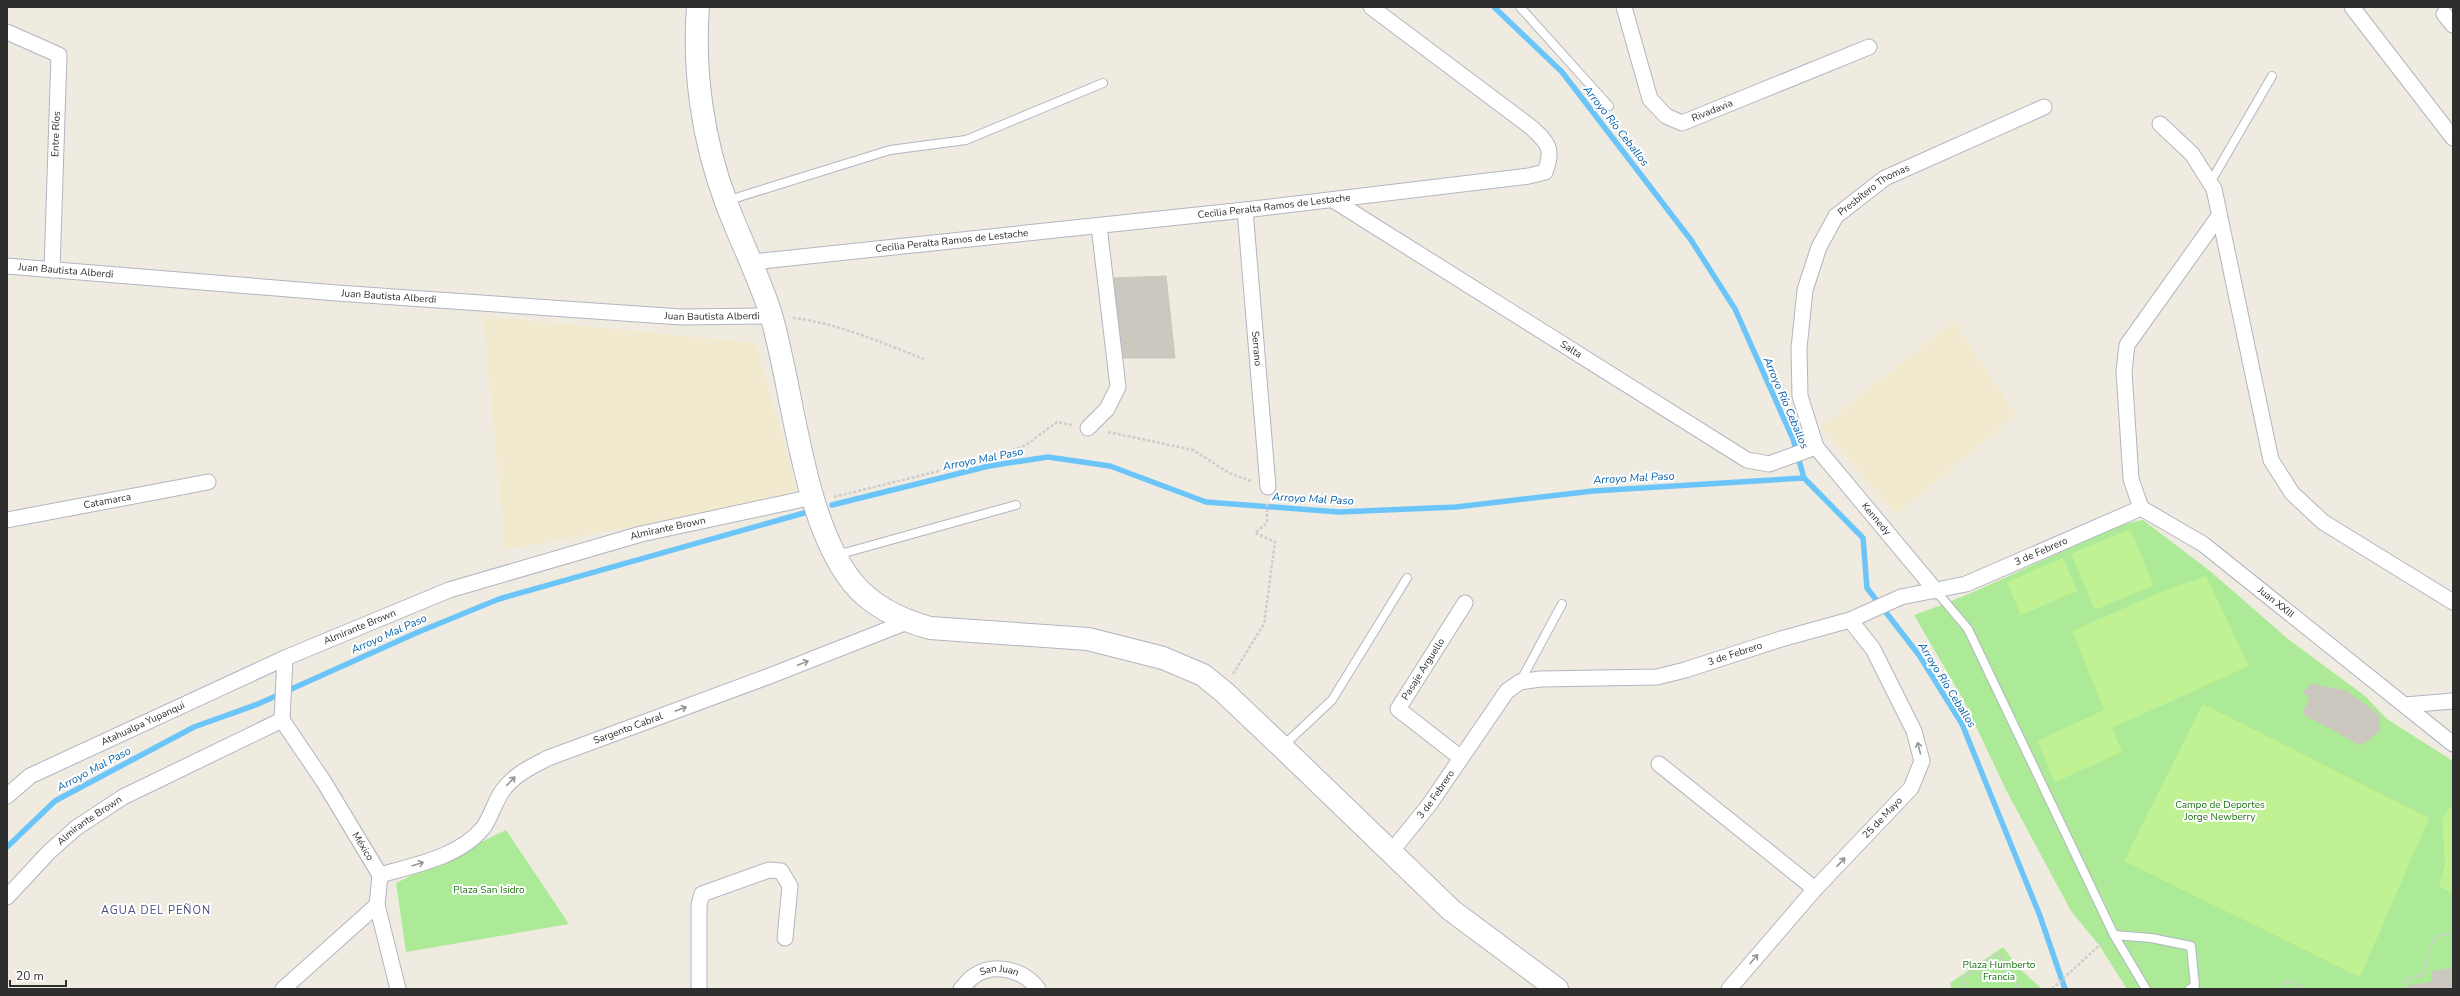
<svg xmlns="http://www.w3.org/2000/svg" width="2460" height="996" viewBox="0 0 2460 996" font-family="'Nunito Sans',sans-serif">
  <rect width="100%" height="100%" fill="#f0ebe0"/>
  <g fill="#f2eace">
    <polygon points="483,316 756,343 799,496 505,550"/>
    <polygon points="1954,321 2016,415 1896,515 1821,427"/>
  </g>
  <g fill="#acea98">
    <path d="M 2143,520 L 2210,571 L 2288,639 L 2365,696 L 2387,719 L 2453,761 L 2453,989 L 2127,989 L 2099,945 L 2071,911 L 2007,792 L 1964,701 L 1914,615 C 1958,600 2001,580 2043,560 C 2075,545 2108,525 2143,520 Z"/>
    <polygon points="506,830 569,924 406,952 396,883"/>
    <polygon points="2003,947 2019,968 2042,989 1951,989 1950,983"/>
  </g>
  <g fill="#c0f293">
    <polygon points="2130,529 2154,585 2095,610 2071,554"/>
    <polygon points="2063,558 2077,591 2021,615 2007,582"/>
    <polygon points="2206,576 2249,666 2112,728 2122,752 2055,782 2037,741 2104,710 2072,631 2161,592"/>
    <polygon points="2203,704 2429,818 2360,977 2124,861"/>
    <polygon points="2453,803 2453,893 2439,886 2445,864 2442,819"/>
  </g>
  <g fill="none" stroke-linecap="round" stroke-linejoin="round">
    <g stroke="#6bc5f9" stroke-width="5.5">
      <polyline points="1494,7 1562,72 1691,240 1735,309 1793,439 1804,478 1863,538 1867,588 1919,655 1962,724 2040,916 2065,989"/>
      <polyline points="832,505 989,466 1048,457 1110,466 1206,502 1339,512 1456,507 1593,491 1804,478"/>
      <polyline points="7,847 55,801 194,727 258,704 416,633 499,599 811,511"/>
    </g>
  </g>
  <g fill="#ccc7bf" stroke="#ccc7b8">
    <polygon points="1166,276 1175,358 1121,358 1114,278"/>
    <polygon points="2312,684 2346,691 2378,714 2380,731 2361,745 2303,714 2310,697 2303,692"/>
    <polygon points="2453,968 2453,989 2410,989 2409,986 2432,982 2432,972"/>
  </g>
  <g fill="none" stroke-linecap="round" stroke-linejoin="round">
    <defs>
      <g id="service">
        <polyline points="1520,7 1609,106"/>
        <polyline points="2210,183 2272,76"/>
        <polyline points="726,201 890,150 966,140 1103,83"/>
        <polyline points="837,555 1016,505"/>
        <polyline points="1936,591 1968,629 2114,935 2146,989"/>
        <polyline points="1520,682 1562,604"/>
        <polyline points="1283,746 1332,700 1407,578"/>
        <polyline points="2114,935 2151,938 2191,946 2195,986 2190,989"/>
      </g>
      <g id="minor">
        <path id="s1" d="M 1624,7 L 1650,99 L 1666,116 L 1682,123 L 1869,47"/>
        <polyline points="2352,7 2453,138"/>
        <polyline points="2444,14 2453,25"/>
        <polyline points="7,32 59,55 52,270"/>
        <polyline points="2160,124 2192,154 2214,189 2271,460 2292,493 2323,522 2453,602"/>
        <path id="s2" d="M 1333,200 L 1747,460 L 1769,464 L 1816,447"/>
        <path id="s3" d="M 1245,210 L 1268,487"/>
        <path id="s4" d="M 752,262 L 1245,210 L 1529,176 L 1545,172 C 1554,149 1548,143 1532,128 L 1371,7"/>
        <path id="s5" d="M 7,266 L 337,293 L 681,317 L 771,316"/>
        <polyline points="1088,428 1107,409 1118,387 1099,226"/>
        <path id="s6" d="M 2141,508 L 2203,544 L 2453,744"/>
        <polyline points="2141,508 2131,479 2124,371 2127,345 2219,216"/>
        <path id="s7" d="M 7,520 L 208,482"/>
        <path id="s8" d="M 1936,591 L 1816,447 L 1800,396 L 1799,348 L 1805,290 L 1819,247 L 1836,216 L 1885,178 L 2044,107"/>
        <polyline points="2405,705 2453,701"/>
        <path id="s9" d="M 282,720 L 285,658 L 449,590 L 641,534 L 813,497"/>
        <path id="s10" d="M 282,720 L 324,782 L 380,875 L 377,905 L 398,989"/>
        <path id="s11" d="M 1461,758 L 1398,709 L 1465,603"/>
        <polyline points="1659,764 1815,889"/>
        <path id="s12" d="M 7,796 L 30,776 L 285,658"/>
        <path id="s13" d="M 1391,852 L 1429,805 L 1507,691 L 1520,682 L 1540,679 L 1657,677 L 1685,670 L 1781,639 L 1850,620 L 1901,597 L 1966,584 L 2141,508"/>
        <path id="s14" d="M 380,875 C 415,865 459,857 483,828 C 491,817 495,801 503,790 C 515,774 531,767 548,758 L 767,677 L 907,622"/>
        <path id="s15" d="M 7,897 L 49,852 L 76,828 L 123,797 L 282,720"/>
        <polyline points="283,989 377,905"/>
        <polyline points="699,989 699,905 702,894 769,870 781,871 790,886 785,938"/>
        <path id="s16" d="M 961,989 C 965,985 969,979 974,976 C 995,962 1024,970 1038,989"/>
        <path id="s17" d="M 1729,989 L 1815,889 L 1911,788 L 1922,761 L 1914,731 L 1873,649 L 1850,620"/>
      </g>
      <path id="secondary" d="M 698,7 C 693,72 703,141 726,202 C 740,240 759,276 771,315 C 794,393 802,520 853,583 C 872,606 901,620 930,628 L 1088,639 L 1163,658 L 1203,675 L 1224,692 L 1282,747 L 1451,910 L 1557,989"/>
    </defs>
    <use href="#service" stroke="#b3b4c2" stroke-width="10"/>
    <use href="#minor" stroke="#b3b4c2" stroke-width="17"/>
    <use href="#secondary" stroke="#b3b4c2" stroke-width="24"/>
    <g stroke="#cdcdcd" stroke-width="2.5" stroke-dasharray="3 2" stroke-linecap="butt">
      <path d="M 793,318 C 838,323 882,343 924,359"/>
      <polyline points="1108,432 1193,450 1229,473 1251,481"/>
      <polyline points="834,497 991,458 1026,445 1057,422 1072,425"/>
      <polyline points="1233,674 1264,624 1275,542 1255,533 1267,523 1267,504"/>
      <polyline points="1964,989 1963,978 1999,953 2007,974 2020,989"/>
      <polyline points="2052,989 2103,942"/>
      <polyline points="2282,989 2286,980 2308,989"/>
      <polyline points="2406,989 2406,979 2423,975 2427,956 2436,936 2453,933"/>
    </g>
    <use href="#service" stroke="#fff" stroke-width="8"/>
    <use href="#minor" stroke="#fff" stroke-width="15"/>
    <use href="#secondary" stroke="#fff" stroke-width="22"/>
  </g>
  <defs><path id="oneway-shaft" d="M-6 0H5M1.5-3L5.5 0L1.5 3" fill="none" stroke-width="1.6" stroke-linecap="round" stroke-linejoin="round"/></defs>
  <g stroke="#969696">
    <use href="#oneway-shaft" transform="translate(803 663) rotate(-22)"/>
    <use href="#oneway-shaft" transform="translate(681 709) rotate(-20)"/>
    <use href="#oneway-shaft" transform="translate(1919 748) rotate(-104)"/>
    <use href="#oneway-shaft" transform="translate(511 781) rotate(-46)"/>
    <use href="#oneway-shaft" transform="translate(1841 862) rotate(-47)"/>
    <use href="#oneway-shaft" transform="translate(418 864) rotate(-17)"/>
    <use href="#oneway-shaft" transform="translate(1754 959) rotate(-49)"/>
  </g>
  <g text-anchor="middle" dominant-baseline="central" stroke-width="4" stroke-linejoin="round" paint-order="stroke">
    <g font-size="10" fill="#2e2e2e" stroke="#fff">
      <text stroke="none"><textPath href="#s1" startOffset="169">Rivadavia</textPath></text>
      <text transform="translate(56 134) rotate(-88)">Entre Ríos</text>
      <text stroke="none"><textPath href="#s8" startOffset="474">Presbítero Thomas</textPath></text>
      <text stroke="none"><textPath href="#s4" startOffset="525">Cecilia Peralta Ramos de Lestache</textPath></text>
      <text stroke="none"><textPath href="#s4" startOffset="201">Cecilia Peralta Ramos de Lestache</textPath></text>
      <text stroke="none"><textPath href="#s5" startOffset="59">Juan Bautista Alberdi</textPath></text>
      <text stroke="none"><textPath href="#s5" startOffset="383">Juan Bautista Alberdi</textPath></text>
      <text stroke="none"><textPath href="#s5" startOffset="707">Juan Bautista Alberdi</textPath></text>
      <text stroke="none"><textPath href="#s3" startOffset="139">Serrano</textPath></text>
      <text stroke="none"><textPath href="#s2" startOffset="281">Salta</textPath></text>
      <text stroke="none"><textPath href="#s7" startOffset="102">Catamarca</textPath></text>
      <text transform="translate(1876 519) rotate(50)">Kennedy</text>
      <text stroke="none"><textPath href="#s9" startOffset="467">Almirante Brown</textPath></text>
      <text stroke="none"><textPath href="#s13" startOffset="757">3 de Febrero</textPath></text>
      <text stroke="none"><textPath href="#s6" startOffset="165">Juan XXIII</textPath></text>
      <text stroke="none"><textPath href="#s9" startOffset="143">Almirante Brown</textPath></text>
      <text stroke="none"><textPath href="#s13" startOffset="433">3 de Febrero</textPath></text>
      <text stroke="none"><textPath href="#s11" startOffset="127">Pasaje Arguello</textPath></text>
      <text stroke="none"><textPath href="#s12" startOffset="155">Atahualpa Yupanqui</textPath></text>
      <text stroke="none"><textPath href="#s14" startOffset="299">Sargento Cabral</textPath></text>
      <text stroke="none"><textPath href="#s13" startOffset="73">3 de Febrero</textPath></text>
      <text stroke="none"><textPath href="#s17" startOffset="230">25 de Mayo</textPath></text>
      <text stroke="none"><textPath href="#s15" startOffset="113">Almirante Brown</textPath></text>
      <text stroke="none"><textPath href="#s10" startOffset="150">México</textPath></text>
      <text stroke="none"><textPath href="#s16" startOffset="45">San Juan</textPath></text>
    </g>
    <g font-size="10" fill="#1f7415" stroke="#fff">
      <text x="2220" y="805">Campo de Deportes<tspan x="2220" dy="12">Jorge Newberry</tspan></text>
      <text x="489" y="890">Plaza San Isidro</text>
      <text x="1999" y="965">Plaza Humberto<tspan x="1999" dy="12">Francia</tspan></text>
    </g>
    <g font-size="11" font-style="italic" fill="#0261ae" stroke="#fff">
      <text transform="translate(1616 126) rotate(52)">Arroyo Río Ceballos</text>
      <text transform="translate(1786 403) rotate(67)">Arroyo Río Ceballos</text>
      <text transform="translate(983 459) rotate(-11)">Arroyo Mal Paso</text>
      <text transform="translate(1634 478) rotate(-3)">Arroyo Mal Paso</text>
      <text transform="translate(1313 499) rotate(3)">Arroyo Mal Paso</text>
      <text transform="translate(389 634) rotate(-24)">Arroyo Mal Paso</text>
      <text transform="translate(1947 685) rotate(58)">Arroyo Río Ceballos</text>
      <text transform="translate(94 769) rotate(-28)">Arroyo Mal Paso</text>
    </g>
    <g font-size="11" letter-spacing="1" fill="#494d83" stroke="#fff">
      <text x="156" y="910">AGUA DEL PEÑON</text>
    </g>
  </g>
  <rect width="2460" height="996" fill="none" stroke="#2e2e2e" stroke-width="16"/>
  <path d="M10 980v6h56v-6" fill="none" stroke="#2e2e2e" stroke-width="2"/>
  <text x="16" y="980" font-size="12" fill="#2e2e2e" stroke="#ffffff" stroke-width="3" paint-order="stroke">20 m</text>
</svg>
